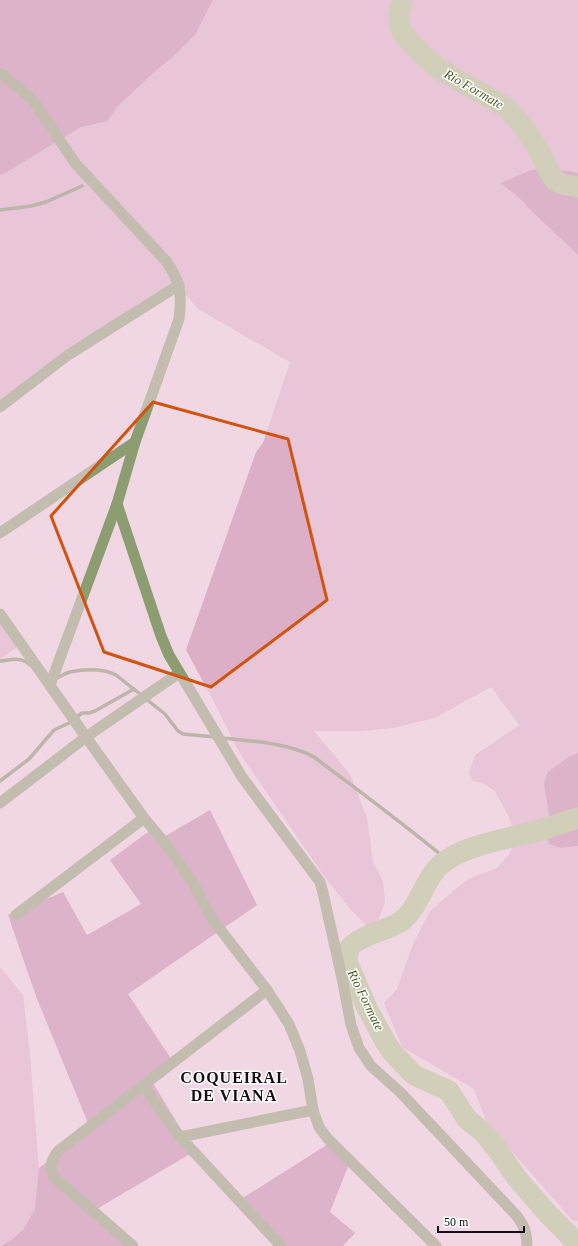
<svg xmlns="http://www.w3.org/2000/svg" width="578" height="1246" viewBox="0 0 578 1246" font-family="'Times New Roman',serif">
  <rect width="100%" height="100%" fill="#f0d7e3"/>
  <g fill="#ddafc7">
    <polygon points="213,0 578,0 578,173 555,170 531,170 525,203 527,207 578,255 578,753 569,757 548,807 549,820 545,831 561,848 578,846 578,1221 573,1221 487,1123 474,1089 402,1047 384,1003 397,989 413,944 430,911 468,879 497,868 510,853 516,837 509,817 494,790 482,783 473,781 469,773 475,755 519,725 491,687 435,718 393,728 363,731 314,731 350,774 367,818 373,862 383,881 385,902 378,920 367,926 352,911 326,879 239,752 212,698 186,650 256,452 263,443 290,362 198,309 174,281 0,406 0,175 4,174 81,127 108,121 117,107 152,74 175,55 195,35"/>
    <polygon points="0,614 22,643 0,660"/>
    <polygon points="0,967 23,995 30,1054 39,1172 36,1208 23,1230 11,1240 0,1245"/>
  </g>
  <g fill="#c487a8">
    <polygon points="0,0 213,0 195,35 175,55 152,74 117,107 108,121 81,127 4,174 0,175"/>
    <polygon points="543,169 569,171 578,173 578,255 527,207 525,203 501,183 531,170"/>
    <polygon points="578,753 578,846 561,848 549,844 545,831 549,820 548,807 544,783 548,772 569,757"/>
    <polygon points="210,810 257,905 128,994 176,1066 153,1083 191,1146 195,1151 95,1210 132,1246 0,1246 11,1240 23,1230 35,1209 39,1168 90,1128 37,999 8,915 63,892 87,935 141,904 110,860 156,826 162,838"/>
    <polygon points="336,1139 351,1159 330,1212 355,1233 343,1246 280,1246 238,1201"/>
  </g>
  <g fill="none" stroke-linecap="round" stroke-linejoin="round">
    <g stroke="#7f8d64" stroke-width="3.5">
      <polyline points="0,210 31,206 46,202 82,186"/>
      <path d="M 0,661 C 11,660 21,656 30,665"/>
      <path d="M 55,679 C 60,677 65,673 70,672 C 85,669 102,668 116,675 L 165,714 L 178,731 L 183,734 L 216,737"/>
      <path d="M 222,738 C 250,741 289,743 314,757 C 359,791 404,824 447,860"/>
      <polyline points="0,781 29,759 54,730 69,723 82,713 89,713 95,711 134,689"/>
      <polyline points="572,1240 578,1236"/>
    </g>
    <g stroke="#acc487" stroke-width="21">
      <polyline points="402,0 399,16 400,26 403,34 412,44 437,68 507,108 522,125 538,149 551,175 556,181 562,184 578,187"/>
      <path d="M 575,1246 L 574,1242 L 569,1235 L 548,1214 L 516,1177 L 499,1152 L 484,1133 L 467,1119 L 449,1091 L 414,1075 L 393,1053 L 386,1043 L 367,1008 L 348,964 C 347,958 347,954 349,949 C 355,937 388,930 400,922 C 418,910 423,883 438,867 C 459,846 506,839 534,832 C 549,828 563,822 578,818"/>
    </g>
    <g stroke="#8c9d71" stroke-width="11">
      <path d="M 0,73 L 28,96 L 34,102 L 75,163 L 166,261 C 181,282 182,294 179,319 L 135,442 L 117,504 L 50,685"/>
      <polyline points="0,407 68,355 179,285"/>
      <path d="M 117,504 L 161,636 L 169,655 L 242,777 L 320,882 L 323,893 L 342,978 L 351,1025 L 359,1048 L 371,1066 L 400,1092 L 516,1215 C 524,1225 527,1233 527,1246"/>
      <polyline points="0,533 135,442"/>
      <polyline points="0,614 86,737 144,818 169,848 192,882 213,920 267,990 289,1024 300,1051 308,1079 313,1110 319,1127 328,1139 436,1246"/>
      <polyline points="0,803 86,737 179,673"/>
      <polyline points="16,915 144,818"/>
      <polyline points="143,1085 180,1137 281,1246"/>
      <polyline points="180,1137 313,1110"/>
      <path d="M 133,1246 L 54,1177 C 49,1166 51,1161 58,1151 L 267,990"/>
    </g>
  </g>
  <path d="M0 0H578V1246H0ZM 153,402 L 288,439 L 327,600 L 211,687 L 104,652 L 51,516 Z" fill="#f0d7e3" fill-opacity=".55" fill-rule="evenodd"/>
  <path fill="none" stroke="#d3520d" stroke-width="3" stroke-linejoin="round" d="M 153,402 L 288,439 L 327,600 L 211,687 L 104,652 L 51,516 Z"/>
  <g text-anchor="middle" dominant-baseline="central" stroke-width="3" stroke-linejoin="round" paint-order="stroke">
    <g font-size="13" font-style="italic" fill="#495e1e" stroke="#fff">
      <text transform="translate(474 89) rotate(30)">Rio Formate</text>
      <text transform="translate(366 1000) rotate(64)">Rio Formate</text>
    </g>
    <g font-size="16" font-weight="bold" letter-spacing="1" fill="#160e12" stroke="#fff">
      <text x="234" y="1077">COQUEIRAL<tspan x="234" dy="18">DE VIANA</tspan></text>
    </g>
  </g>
  <path d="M438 1226v6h86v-6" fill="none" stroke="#160e12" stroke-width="2"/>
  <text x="444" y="1226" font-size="12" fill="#160e12" stroke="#ffffff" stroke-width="3" paint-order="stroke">50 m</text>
</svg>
